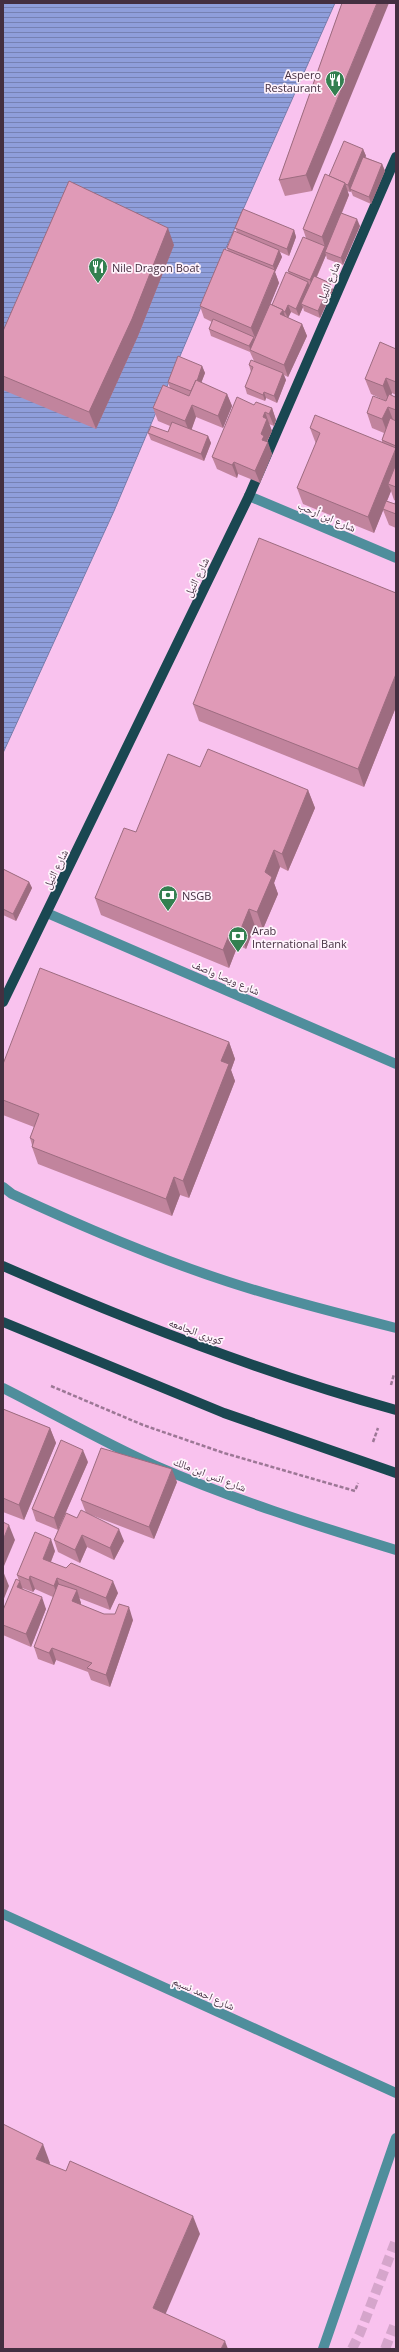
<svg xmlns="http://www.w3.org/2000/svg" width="399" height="2352" viewBox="0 0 399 2352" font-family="'Open Sans','Noto Naskh Arabic',sans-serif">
  <defs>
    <pattern id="water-rules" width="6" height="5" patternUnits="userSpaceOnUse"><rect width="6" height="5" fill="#8f9edb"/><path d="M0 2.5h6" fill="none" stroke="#7681b3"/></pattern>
  </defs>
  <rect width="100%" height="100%" fill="#f9c2ee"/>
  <polygon fill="url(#water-rules)" stroke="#787dac" points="3,3 335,3 229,241 114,511 3,753"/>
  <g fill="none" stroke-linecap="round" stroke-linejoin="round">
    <g stroke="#d5a5cb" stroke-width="10" stroke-dasharray="10 5" stroke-linecap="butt">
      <polyline points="352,2349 360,2333 396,2240"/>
      <polyline points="385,2349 396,2321"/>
    </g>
    <g stroke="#9c7795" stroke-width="2.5" stroke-dasharray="4 2" stroke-linecap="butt">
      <polyline points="391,1385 394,1374"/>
      <polyline points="51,1386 143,1425 224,1453 355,1491 358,1483"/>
      <polyline points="373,1442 378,1428"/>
    </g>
    <g stroke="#4f8e9c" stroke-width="10">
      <polyline points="249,496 396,558"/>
      <polyline points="47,913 396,1064"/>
      <path d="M 3,1187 L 12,1194 C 83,1227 155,1258 229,1282 C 284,1300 340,1314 396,1328"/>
      <path d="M 3,1388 C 53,1413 102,1442 154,1465 C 232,1499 314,1525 396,1550"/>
      <polyline points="3,1914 396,2093"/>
      <polyline points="323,2349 396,2138"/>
    </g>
    <g stroke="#1a4751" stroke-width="10">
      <polyline points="3,1002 249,496 396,157"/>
      <path d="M 3,1266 C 131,1322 262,1373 396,1410"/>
      <polyline points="3,1322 224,1413 396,1473"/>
    </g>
  </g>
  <g fill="#c1849d" fill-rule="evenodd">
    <polygon points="342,3 312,191 285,196 279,180"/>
    <polygon points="363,149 366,156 365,157 382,164 385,171 371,204 353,196 351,191 350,192 347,191 349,195 342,213 360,226 343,265 327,259 326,255 317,277 330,283 333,290 320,318 304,311 303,307 299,316 291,312 288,318 302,324 307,336 288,377 284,375 286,380 277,403 266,398 265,401 247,394 245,387 251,372 249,365 254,361 250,352 211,336 209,329 212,322 204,318 200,306 228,251 227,248 237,232 235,228 294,230 296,237 289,256 280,252 282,257 275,272 279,283 270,304 272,305 289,274 288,271 306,238 303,229 329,176"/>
    <polygon points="174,245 138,336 96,429 3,390 3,331"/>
    <path d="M 396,349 L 396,528 L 389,525 L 383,510 L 374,533 L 303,504 L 297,488 L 316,444 L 310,428 L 382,442 L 382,440 L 384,433 L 372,428 L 367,413 L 386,401 L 371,394 L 365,379 ZM 392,393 L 396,395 L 395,397 L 391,395 ZM 391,491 L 394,500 L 396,501 L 395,504 L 387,501 Z"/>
    <polygon points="202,366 205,373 201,383 227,394 232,406 223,428 196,417 191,430 208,436 211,443 204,461 151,440 148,433 168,432 170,426 158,421 153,408 170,388 168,382"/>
    <polygon points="254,405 272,408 276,420 274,426 269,424 272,431 267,442 272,454 260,483 238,474 237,478 217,469 212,457"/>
    <polygon points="396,593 396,707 364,787 199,721 193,704"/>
    <polygon points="200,767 308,790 315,808 288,871 280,867 274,883 278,894 263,929 255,926 246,949 238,945 229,968 101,915 95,898"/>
    <polygon points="3,869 29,882 32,888 16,921 3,915"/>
    <polygon points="229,1042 235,1059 231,1070 235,1081 189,1198 180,1195 172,1216 38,1164 32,1147 32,1145 30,1138 34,1127 3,1115 3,1064"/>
    <polygon points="3,1409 50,1428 56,1443 24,1520 3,1512"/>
    <polygon points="88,1462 59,1528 124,1541 114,1560 87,1547 80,1563 58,1552 54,1540 58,1530 36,1521 32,1509"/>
    <polygon points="177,1482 154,1539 86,1513 81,1500"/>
    <polygon points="55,1551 51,1562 118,1593 110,1610 79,1598 81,1603 80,1605 104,1614 133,1620 110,1687 91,1680 88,1672 56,1660 54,1665 38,1659 34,1647 53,1597 35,1589 33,1592 22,1588 23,1590 46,1609 31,1647 3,1635 3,1610 19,1581 17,1575"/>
  </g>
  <g fill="#9d6c80">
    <polygon points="377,3 389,3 312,191 306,175"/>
    <polygon points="363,149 366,156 351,190 350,189 351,191 350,192 348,185"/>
    <polygon points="382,164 385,171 371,204 369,197"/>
    <polygon points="345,183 349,195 326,250 322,237"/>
    <polygon points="357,219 360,226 343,265 341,258"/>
    <polygon points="168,228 174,245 138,336 96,429 89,412"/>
    <polygon points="294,230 296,237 289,256 287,249"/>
    <polygon points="325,246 327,253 325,252 326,255 312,287 310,280"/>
    <polygon points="279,250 282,257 275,272 279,283 256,340 251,328 275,271 273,266"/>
    <polygon points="308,282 311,289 301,304 303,307 299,316 296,309"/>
    <polygon points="330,283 333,290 320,318 318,311"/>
    <polygon points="288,305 291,312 288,318 285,312"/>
    <polygon points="283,310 287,322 280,314"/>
    <polygon points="302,324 307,336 288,377 284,365"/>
    <polygon points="254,337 256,343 251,351 249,346"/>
    <polygon points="202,366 205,373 195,399 193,392"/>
    <polygon points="283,373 286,380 277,403 274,396"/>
    <polygon points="386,378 392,393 389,402 383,386"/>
    <polygon points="264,392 266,398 265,401 263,395"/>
    <polygon points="227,394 232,406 223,428 218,416"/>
    <polygon points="192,405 196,417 190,434 185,421"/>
    <polygon points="388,407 394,422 388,435 382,419"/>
    <polygon points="272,408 276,420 274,426 269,414"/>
    <polygon points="265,412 272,431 266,443 268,442 272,454 260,483 255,471 263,417"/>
    <polygon points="208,436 211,443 204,461 201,454"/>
    <polygon points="396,448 396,478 388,484 391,491 374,533 368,517"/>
    <polygon points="234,462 238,474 237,478 232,465"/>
    <polygon points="396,674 396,707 364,787 358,769"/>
    <polygon points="308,790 315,808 288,871 282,854"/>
    <polygon points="274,850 280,867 274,883 278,894 263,929 257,912 265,872"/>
    <polygon points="29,882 32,888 16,921 13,914"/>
    <polygon points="249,909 255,926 246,949 240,931"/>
    <polygon points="232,928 238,945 229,968 223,950"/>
    <polygon points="229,1042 235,1059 231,1070 235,1081 189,1198 183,1181 221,1061"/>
    <polygon points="174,1177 180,1195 172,1216 166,1199"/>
    <polygon points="50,1428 56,1443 24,1520 19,1505"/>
    <polygon points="83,1450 88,1462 58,1530 54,1518"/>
    <polygon points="172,1469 177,1482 154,1539 149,1527"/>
    <polygon points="9,1525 15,1540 4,1566 3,1562 3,1540"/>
    <polygon points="119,1529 124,1541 114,1560 110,1548"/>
    <polygon points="82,1535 87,1547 80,1563 75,1550"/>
    <polygon points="51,1539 55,1551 47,1571 43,1559"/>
    <polygon points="3,1571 9,1586 3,1601"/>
    <polygon points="30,1576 35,1589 33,1592 29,1580"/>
    <polygon points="57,1578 61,1590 58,1599 54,1586"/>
    <polygon points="20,1581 24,1593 17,1587"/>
    <polygon points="113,1581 118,1593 110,1610 106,1598"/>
    <polygon points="77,1590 81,1603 77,1614 72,1601"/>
    <polygon points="42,1597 46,1609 31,1647 26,1634"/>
    <polygon points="129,1607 133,1620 110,1687 106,1675"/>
    <polygon points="52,1648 56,1660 54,1665 49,1653"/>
    <polygon points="43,2144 50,2163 43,2178 36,2159"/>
    <polygon points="193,2216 200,2234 160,2327 153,2308"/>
    <polygon points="225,2341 228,2349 221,2349"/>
  </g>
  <g fill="#e09ab7" stroke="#9d6c80">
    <polygon points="342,3 377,3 306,175 279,180"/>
    <polygon points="344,141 363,149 348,185 345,184 345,183 329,176"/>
    <polygon points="363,157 382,164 369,197 350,189"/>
    <polygon points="325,174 345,183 322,237 303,229"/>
    <polygon points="69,181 168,228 132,319 89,412 3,376 3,331"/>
    <polygon points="243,209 294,230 287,249 235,228"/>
    <polygon points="341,213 357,219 341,258 325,252"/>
    <polygon points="234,231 279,250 273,266 227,248"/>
    <polygon points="303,237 325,246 310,280 288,271"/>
    <polygon points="224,249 275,270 251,328 200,306"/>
    <polygon points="286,272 308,282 296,309 288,305 285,312 283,311 283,310 272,305"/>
    <polygon points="314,276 330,283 318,311 301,304"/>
    <polygon points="270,304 283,310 280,314 302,324 284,365 250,350"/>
    <polygon points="213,319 254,337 249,346 209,329"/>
    <polygon points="380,342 396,349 396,382 386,378 383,386 365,379"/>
    <polygon points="178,356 202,366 197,381 196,380 191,391 168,382"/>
    <polygon points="251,360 283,373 274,396 264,392 263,395 245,387 253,367 249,365"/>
    <polygon points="196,380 227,394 218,416 192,405 185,421 153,408 163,385 189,396"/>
    <polygon points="396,393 396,410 388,407 382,419 367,413 373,396 386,401 389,394 395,397"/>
    <polygon points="237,397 254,405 256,402 272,408 269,414 265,412 263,417 267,419 261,434 264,436 262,440 268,442 255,471 234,462 232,465 212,457"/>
    <polygon points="315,415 396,448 368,517 297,488 320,433 310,428"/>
    <polygon points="390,418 396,421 396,446 382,440"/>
    <polygon points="172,422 208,436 201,454 148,433 151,426 168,432"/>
    <polygon points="396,464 396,487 388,484"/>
    <polygon points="396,500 396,514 383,509 386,501 395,504"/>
    <polygon points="259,538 396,593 396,674 358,769 193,704"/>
    <polygon points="208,749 308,790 282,854 274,850 265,872 272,877 257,912 249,909 240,931 232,928 223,950 95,898 124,828 136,832 168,754 200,767"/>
    <polygon points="3,869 29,882 13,914 3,909"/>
    <polygon points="40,968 229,1042 221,1061 229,1064 183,1181 174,1177 166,1199 32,1147 34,1140 30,1138 39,1114 3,1100 3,1064"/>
    <polygon points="3,1409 50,1428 19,1505 3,1498"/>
    <polygon points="61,1440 83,1450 54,1518 32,1509"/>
    <polygon points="101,1448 172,1469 149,1527 81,1500"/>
    <polygon points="81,1510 119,1529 110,1548 82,1535 75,1550 54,1540 66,1513 77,1518"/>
    <polygon points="3,1522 9,1525 3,1540"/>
    <polygon points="35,1532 51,1539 43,1559 66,1568 71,1563 113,1581 106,1598 57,1578 54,1586 30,1576 29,1580 17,1575"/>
    <polygon points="16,1579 20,1581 17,1587 42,1597 26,1634 3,1625 3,1610"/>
    <polygon points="58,1584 77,1590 72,1601 104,1614 115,1614 119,1604 129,1607 106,1675 87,1668 92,1663 52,1648 49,1653 34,1647"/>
    <polygon points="3,2124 43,2144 36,2159 66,2171 70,2161 193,2216 153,2308 225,2341 221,2349 3,2349"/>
  </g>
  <defs>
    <symbol id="restaurant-pin" viewBox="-11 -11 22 30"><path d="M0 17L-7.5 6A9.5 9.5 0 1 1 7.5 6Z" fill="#338050" stroke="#fff3fc"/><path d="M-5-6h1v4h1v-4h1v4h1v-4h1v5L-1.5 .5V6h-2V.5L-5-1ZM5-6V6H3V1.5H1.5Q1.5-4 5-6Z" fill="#fff"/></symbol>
    <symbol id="bank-pin" viewBox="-11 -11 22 30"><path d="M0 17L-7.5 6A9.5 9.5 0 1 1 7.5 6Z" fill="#338050" stroke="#fff3fc"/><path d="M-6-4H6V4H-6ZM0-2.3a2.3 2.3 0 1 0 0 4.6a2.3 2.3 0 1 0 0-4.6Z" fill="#fff"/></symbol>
  </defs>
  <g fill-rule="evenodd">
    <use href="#restaurant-pin" x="324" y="69" width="22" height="30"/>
    <use href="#restaurant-pin" x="87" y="256" width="22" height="30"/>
    <use href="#bank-pin" x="157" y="884" width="22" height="30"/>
    <use href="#bank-pin" x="227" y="925" width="22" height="30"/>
  </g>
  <g text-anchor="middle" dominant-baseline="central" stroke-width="3.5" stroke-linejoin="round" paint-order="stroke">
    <g font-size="11" fill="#442f40" stroke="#fff3fc" text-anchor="start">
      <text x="321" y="74" text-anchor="end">Aspero<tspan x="321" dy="13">Restaurant</tspan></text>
      <text x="112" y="267">Nile Dragon Boat</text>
      <text x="182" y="895">NSGB</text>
      <text x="252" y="930">Arab<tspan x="252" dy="13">International Bank</tspan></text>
    </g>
    <g font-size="11" fill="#442f40" stroke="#fff3fc">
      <text transform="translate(328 282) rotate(-67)">شارع النيل</text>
      <text transform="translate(327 516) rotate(23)">شارع ابن أرحب</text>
      <text transform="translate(196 577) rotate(-64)">شارع النيل</text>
      <text transform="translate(55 869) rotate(-64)">شارع النيل</text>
      <text transform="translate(226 977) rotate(23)">شارع ويصا واصف</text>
      <text transform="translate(196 1331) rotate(20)">كوبرى الجامعه</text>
      <text transform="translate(210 1474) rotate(21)">شارع انس ابن مالك</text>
      <text transform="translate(204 1993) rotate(24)">شارع احمد نسيم</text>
    </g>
  </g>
  <rect width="399" height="2352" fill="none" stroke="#442f40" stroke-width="8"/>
</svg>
